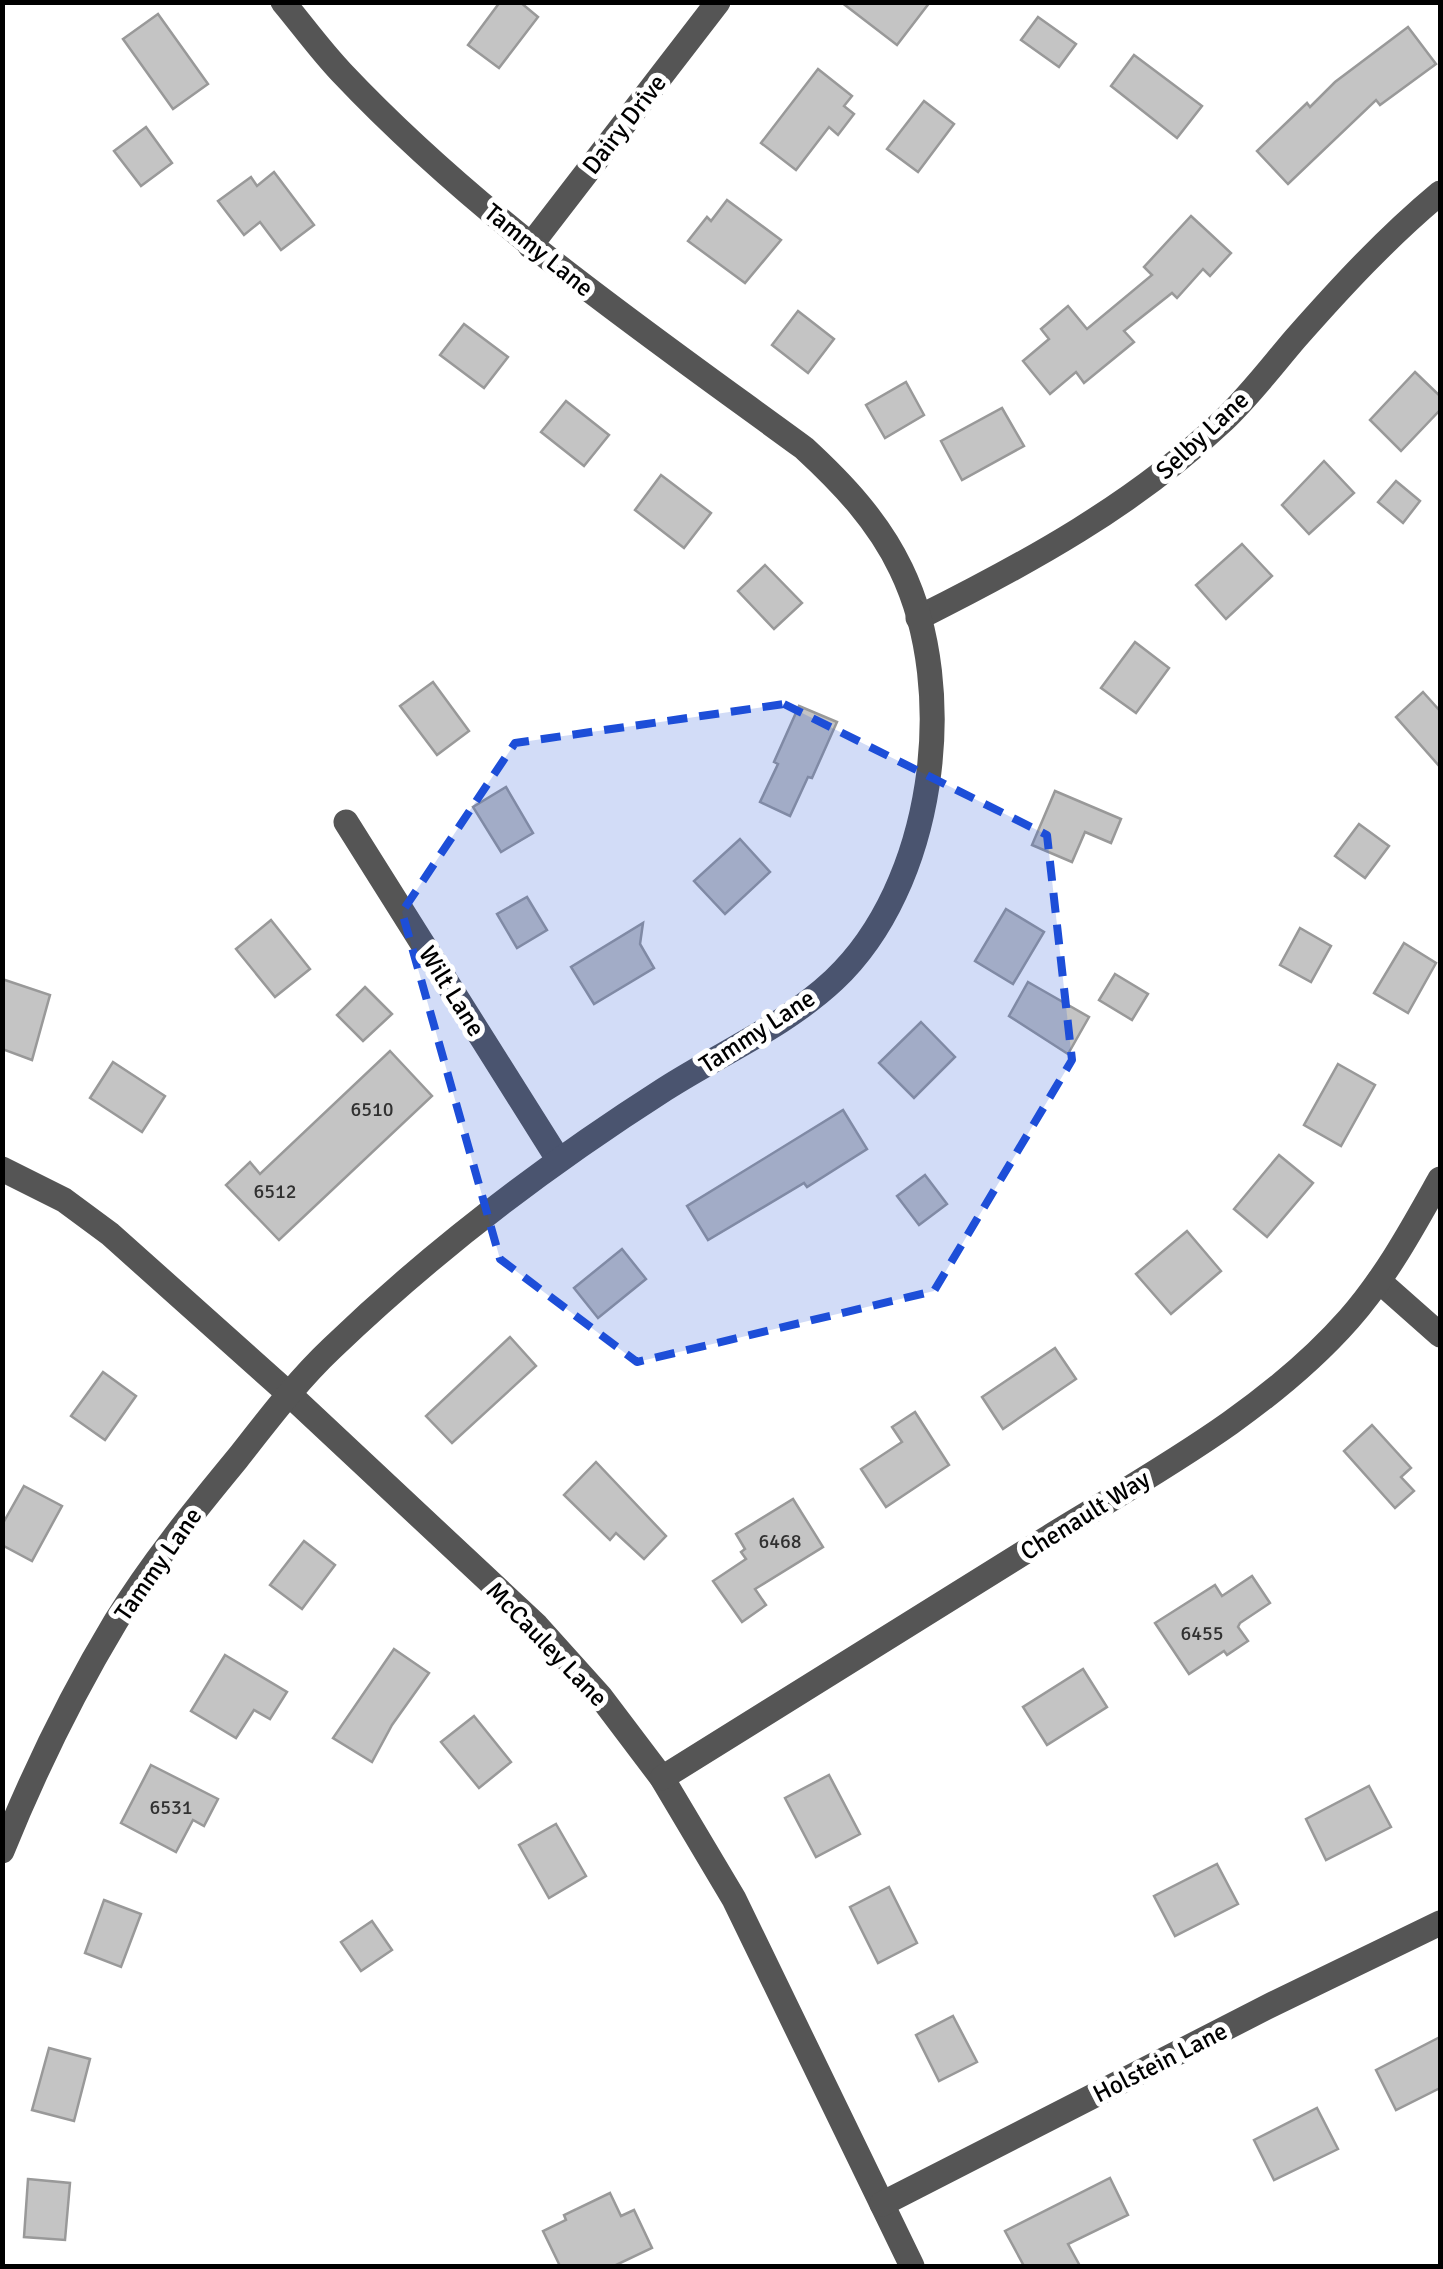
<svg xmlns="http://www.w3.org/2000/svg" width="1443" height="2269" viewBox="0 0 1443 2269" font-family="Signika,sans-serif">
  <rect width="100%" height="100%" fill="#fff"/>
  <g fill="#c4c4c4" stroke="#999" stroke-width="2.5">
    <polygon points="500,2 520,2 538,17 499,68 468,45"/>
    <polygon points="841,2 930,2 897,45"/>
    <polygon points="158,14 208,84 173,109 123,39"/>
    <polygon points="1038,17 1076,44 1059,67 1021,40"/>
    <polygon points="1408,27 1436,64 1380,105 1376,100 1288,184 1257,151 1307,103 1310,107 1335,82"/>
    <polygon points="1134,55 1202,106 1177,138 1111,86"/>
    <polygon points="818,69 852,96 844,106 854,114 838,135 829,127 796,170 761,143"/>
    <polygon points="924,101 954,124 918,172 887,149"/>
    <polygon points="146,127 172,163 141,186 114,151"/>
    <polygon points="274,172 314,225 281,250 260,222 244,235 218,201 251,177 257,186"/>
    <polygon points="727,200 781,240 745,283 688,241 707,217 711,221"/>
    <polygon points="1191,216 1231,253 1210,276 1203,269 1177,298 1172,293 1124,331 1134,342 1084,383 1076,372 1050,394 1023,361 1049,339 1041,329 1068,306 1087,329 1152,275 1144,267"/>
    <polygon points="798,311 834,339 808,373 772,345"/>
    <polygon points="464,324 508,357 484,388 440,355"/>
    <polygon points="1415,372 1440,396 1440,410 1401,451 1370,420"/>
    <polygon points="906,382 924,415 885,438 866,405"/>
    <polygon points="566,401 609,435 584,466 541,432"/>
    <polygon points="1002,408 1024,446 962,480 941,441"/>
    <polygon points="1324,461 1354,493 1309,534 1282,505"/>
    <polygon points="661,475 711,513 684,548 635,510"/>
    <polygon points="1396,481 1420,501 1403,523 1378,502"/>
    <polygon points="1242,544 1272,576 1226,619 1196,585"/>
    <polygon points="765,565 802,603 774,629 738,591"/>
    <polygon points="1135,642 1169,668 1136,713 1101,688"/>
    <polygon points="433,682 469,731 437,755 400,706"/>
    <polygon points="1423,692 1440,711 1440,767 1396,717"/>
    <polygon points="799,706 837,722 812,778 808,777 790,816 760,802 778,764 774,762"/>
    <polygon points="506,787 533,833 501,852 473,807"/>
    <polygon points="1055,791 1121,819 1111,843 1085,832 1072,862 1032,845"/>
    <polygon points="1359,824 1389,846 1365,878 1335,856"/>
    <polygon points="740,839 770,872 725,914 694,881"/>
    <polygon points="527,897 547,930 517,948 497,914"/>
    <polygon points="1006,909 1044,932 1013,984 975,961"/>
    <polygon points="271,920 310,969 275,997 236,949"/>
    <polygon points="643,923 640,944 654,968 594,1004 571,967"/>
    <polygon points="1300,928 1331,946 1311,982 1280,965"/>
    <polygon points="1404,943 1436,963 1408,1013 1374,993"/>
    <polygon points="1115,974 1148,994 1132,1020 1099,1000"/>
    <polygon points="2,979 50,995 32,1060 2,1049"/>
    <polygon points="1028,982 1089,1017 1068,1054 1009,1016"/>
    <polygon points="365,987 392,1014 363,1041 337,1015"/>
    <polygon points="921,1022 955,1057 914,1098 879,1063"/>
    <polygon points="390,1051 432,1096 279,1240 226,1185 250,1162 260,1174"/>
    <polygon points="113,1062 165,1096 142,1132 90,1098"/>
    <polygon points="1338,1064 1375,1085 1341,1146 1304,1125"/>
    <polygon points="843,1110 867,1149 807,1187 804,1183 708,1240 687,1206"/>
    <polygon points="1279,1155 1313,1183 1267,1237 1234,1209"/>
    <polygon points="925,1175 947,1204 919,1225 897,1196"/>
    <polygon points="1187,1231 1221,1271 1171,1314 1136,1274"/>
    <polygon points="622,1249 646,1279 598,1318 574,1288"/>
    <polygon points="510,1337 536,1366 452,1443 426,1416"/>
    <polygon points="1055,1348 1076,1379 1003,1429 982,1397"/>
    <polygon points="103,1372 136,1396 105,1440 71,1416"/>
    <polygon points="915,1412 949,1465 886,1507 861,1469 902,1442 892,1427"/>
    <polygon points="1372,1425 1411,1468 1401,1477 1414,1491 1395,1508 1344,1451"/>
    <polygon points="596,1462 666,1536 644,1559 616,1533 610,1540 564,1495"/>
    <polygon points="24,1486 62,1506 32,1561 2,1545 2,1525"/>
    <polygon points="793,1499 823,1547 755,1589 766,1605 742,1622 713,1581 746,1559 741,1552 745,1549 736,1534"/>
    <polygon points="304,1541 335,1565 302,1609 270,1585"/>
    <polygon points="1252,1576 1270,1603 1240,1623 1238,1627 1248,1641 1227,1655 1224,1651 1189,1674 1155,1623 1215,1585 1222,1596"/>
    <polygon points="394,1649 429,1673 392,1725 372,1762 333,1738"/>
    <polygon points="225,1655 287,1692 270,1719 254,1710 236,1738 191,1711"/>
    <polygon points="1083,1669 1107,1707 1047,1745 1023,1707"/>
    <polygon points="474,1716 511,1762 479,1788 441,1742"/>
    <polygon points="151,1765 218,1799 204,1826 193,1820 176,1852 121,1823"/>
    <polygon points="829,1775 860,1834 816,1857 785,1798"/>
    <polygon points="1369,1786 1391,1827 1326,1860 1306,1819"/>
    <polygon points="556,1824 586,1876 549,1898 519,1845"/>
    <polygon points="1217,1864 1238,1904 1175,1936 1154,1896"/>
    <polygon points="889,1887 917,1943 878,1963 850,1907"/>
    <polygon points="104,1900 141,1914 121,1967 85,1953"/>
    <polygon points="372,1921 392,1950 361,1971 341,1942"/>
    <polygon points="953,2016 977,2062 939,2081 916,2035"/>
    <polygon points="1440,2037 1440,2088 1396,2110 1376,2070"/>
    <polygon points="49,2048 90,2059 74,2121 32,2110"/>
    <polygon points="1317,2108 1338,2149 1274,2180 1254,2140"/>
    <polygon points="1110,2178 1128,2215 1068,2244 1080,2266 1024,2266 1005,2231"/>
    <polygon points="28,2179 70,2183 65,2240 24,2237"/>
    <polygon points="610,2193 621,2216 634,2210 652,2248 614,2266 560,2266 543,2231 566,2220 564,2215"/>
  </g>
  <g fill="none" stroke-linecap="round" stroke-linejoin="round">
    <g stroke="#555" stroke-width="25">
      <polyline points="530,246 718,2"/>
      <path d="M 918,618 C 1028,563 1134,505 1224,420 C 1250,395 1272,366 1295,339 C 1340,288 1387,237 1440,193"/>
      <polyline points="346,822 558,1159"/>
      <polyline points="2,1169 64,1200 110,1234 289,1394 537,1626 600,1696 662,1778 734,1899 912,2266"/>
      <polyline points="1379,1281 1440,1335"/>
      <path d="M 662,1778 C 791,1698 920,1618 1049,1537 C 1153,1473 1268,1411 1349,1319 C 1386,1277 1413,1227 1440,1179"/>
      <path d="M 2,1851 C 34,1772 72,1694 116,1621 C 151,1564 195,1510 237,1459 C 267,1421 297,1381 332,1348 C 434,1250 546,1165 665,1089 C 721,1053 785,1026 834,980 C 934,886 960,691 901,569 C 878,521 843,484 804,448 C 644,331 479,218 342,73 C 321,51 303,26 283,2"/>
      <polyline points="882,2204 1273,2004 1440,1923"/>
    </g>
  </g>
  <path fill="#1d4ed8" fill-opacity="0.2" stroke="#1d4ed8" stroke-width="8" stroke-dasharray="20 12" stroke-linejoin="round" d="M 784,704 L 1047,835 L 1072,1060 L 934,1291 L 637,1362 L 500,1259 L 402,912 L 515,743 Z"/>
  <g text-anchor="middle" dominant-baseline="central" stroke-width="10" stroke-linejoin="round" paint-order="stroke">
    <g font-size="20" fill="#313131">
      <text x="372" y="1109">6510</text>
      <text x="275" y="1191">6512</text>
      <text x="780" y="1541">6468</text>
      <text x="1202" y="1633">6455</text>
      <text x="171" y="1807">6531</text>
    </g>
    <g font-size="25" fill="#000" stroke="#fff">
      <text transform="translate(624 124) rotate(-52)">Dairy Drive</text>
      <text transform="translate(539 250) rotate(39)">Tammy Lane</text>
      <text transform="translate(1202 435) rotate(-43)">Selby Lane</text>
      <text transform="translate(452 991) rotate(58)">Wilt Lane</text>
      <text transform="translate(757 1031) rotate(-33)">Tammy Lane</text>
      <text transform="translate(1085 1515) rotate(-32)">Chenault Way</text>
      <text transform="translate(158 1564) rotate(-55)">Tammy Lane</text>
      <text transform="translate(547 1644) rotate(46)">McCauley Lane</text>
      <text transform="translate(1160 2062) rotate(-27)">Holstein Lane</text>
    </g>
  </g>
  <rect width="1443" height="2269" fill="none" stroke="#000000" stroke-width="10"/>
</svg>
